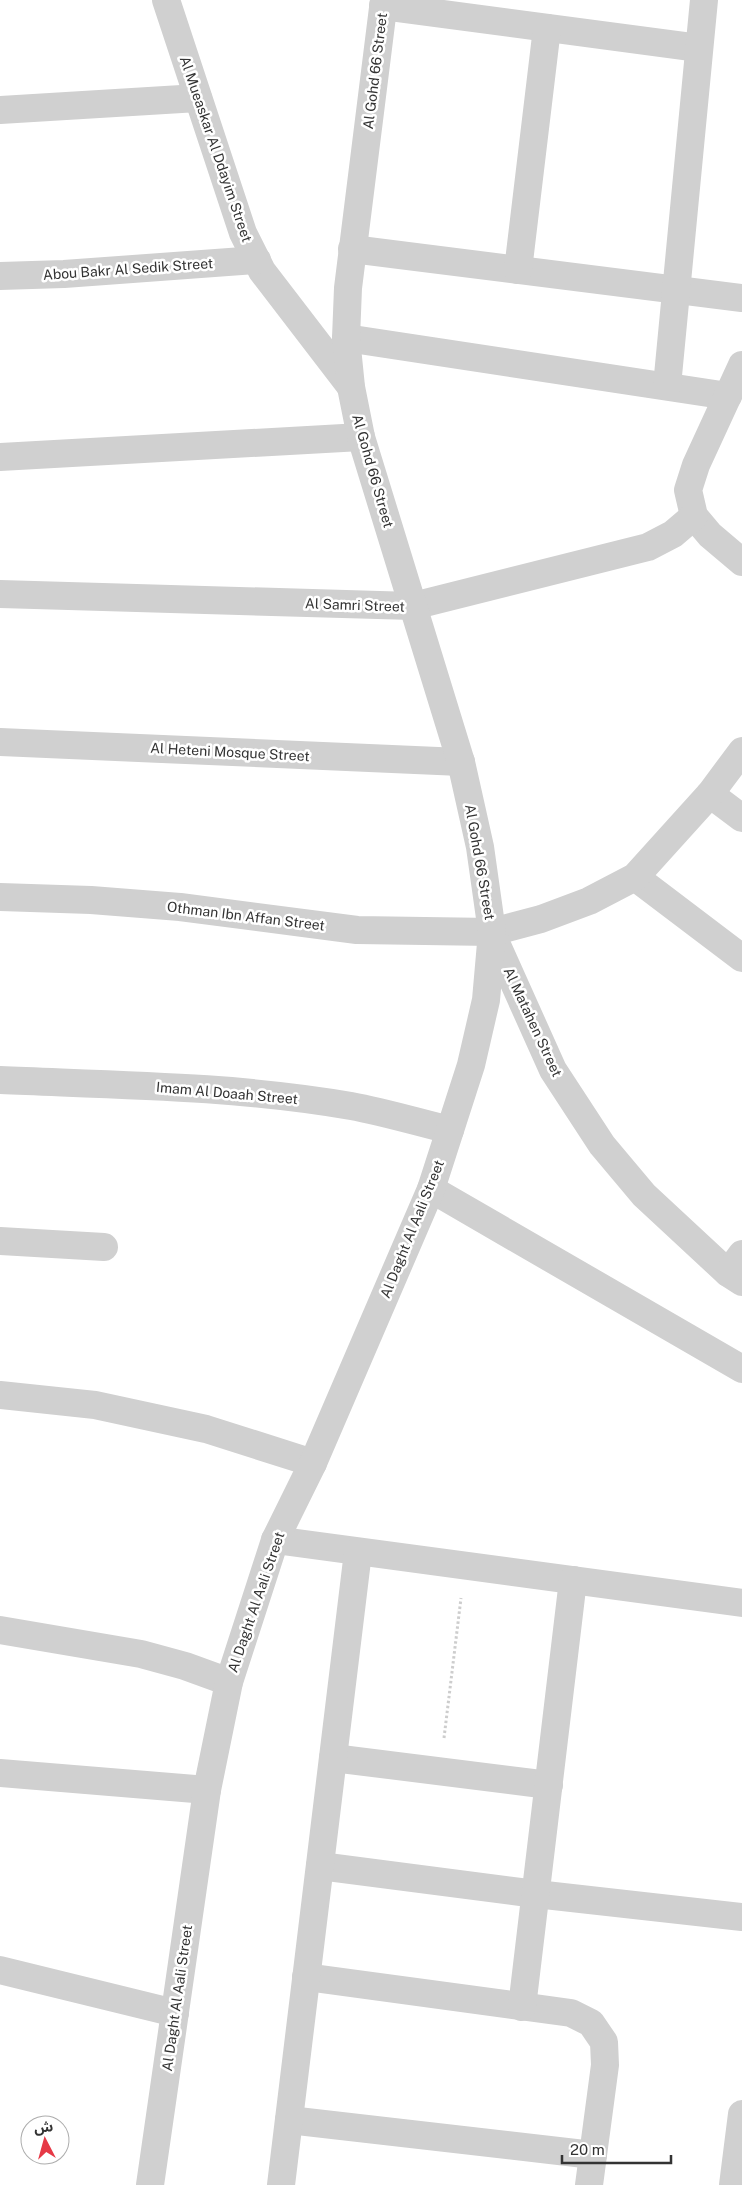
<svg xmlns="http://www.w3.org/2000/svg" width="742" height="2185" viewBox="0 0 742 2185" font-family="'Public Sans','Noto Sans Arabic',sans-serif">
  <rect width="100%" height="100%" fill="#fff"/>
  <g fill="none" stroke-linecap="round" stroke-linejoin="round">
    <polyline stroke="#cdcdcd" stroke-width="3" stroke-dasharray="2.5 2.5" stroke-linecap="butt" points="444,1738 461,1598"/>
    <g stroke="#d0d0d0" stroke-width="28">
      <polyline points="166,0 243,233 262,271 351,387"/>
      <polyline points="383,6 699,48"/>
      <polyline points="0,110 198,98"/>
      <polyline points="352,249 742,298"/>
      <polyline points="518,270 547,28"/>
      <polyline points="0,276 64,274 257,260"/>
      <polyline points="346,338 728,396"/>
      <polyline points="742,365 696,465 688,490 694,516 710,535 742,562"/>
      <polyline points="667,386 704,0"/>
      <polyline points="0,457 361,437"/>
      <polyline points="0,594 413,606 648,547 673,534 694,516"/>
      <polyline points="0,742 461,762"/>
      <polyline points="710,794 742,818"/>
      <polyline points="635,877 742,958"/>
      <polyline points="0,897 91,900 180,907 357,930 492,932 541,919 589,901 635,877 710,794 742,751"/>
      <polyline points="492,934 553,1070 602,1145 644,1195 728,1273 742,1282"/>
      <path d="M 0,1080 C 117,1085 236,1086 351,1106 C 384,1112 417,1122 450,1130"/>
      <polyline points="431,1189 742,1369"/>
      <polyline points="0,1241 104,1247"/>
      <polyline points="728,1273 742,1254"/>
      <polyline points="0,1395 95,1405 206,1429 313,1463"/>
      <polyline points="275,1540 742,1603"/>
      <polyline points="0,1630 141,1654 185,1666 229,1682"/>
      <polyline points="333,1758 549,1785"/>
      <polyline points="0,1773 207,1790"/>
      <polyline points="320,1866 536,1894 742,1917"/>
      <polyline points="0,1970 175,2013"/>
      <polyline points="306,1977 571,2013 591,2023 604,2042 605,2065 589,2185"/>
      <polyline points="522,2007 573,1580"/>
      <polyline points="289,2120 593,2155"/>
      <polyline points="150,2185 207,1790 229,1682 275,1540 313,1463 431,1189 471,1065 486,1000 492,932 480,847 461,762 361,437 351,387 346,338 348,288 384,0"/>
      <polyline points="281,2185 358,1552"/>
      <polyline points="733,2185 742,2114"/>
    </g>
  </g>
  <g text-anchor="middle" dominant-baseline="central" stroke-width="5" stroke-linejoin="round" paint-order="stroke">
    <g font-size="14" fill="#333" stroke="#fff">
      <text transform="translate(375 71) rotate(-83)">Al Gohd 66 Street</text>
      <text transform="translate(216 149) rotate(71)">Al Mueaskar Al Ddayim Street</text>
      <text transform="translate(128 269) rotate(-4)">Abou Bakr Al Sedik Street</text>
      <text transform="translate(373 471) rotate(74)">Al Gohd 66 Street</text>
      <text transform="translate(355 605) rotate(2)">Al Samri Street</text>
      <text transform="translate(230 752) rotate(3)">Al Heteni Mosque Street</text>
      <text transform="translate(480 862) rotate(80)">Al Gohd 66 Street</text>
      <text transform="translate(246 916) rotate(7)">Othman Ibn Affan Street</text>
      <text transform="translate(533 1022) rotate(65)">Al Matahen Street</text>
      <text transform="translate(227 1093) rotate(5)">Imam Al Doaah Street</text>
      <text transform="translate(412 1229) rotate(-68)">Al Daght Al Aali Street</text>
      <text transform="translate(256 1602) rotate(-71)">Al Daght Al Aali Street</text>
      <text transform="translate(177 1998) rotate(-82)">Al Daght Al Aali Street</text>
    </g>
  </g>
  <g transform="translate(45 2140) rotate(354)"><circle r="24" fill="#ffffff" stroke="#adadad"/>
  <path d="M0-4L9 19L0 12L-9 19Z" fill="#e63946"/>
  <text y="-8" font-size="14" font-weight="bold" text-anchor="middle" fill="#333333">ش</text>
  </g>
  <path d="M562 2155v8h109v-8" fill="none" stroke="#333333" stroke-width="2.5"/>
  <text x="570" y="2155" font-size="15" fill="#333333" stroke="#ffffff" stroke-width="4" paint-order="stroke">20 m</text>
</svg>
